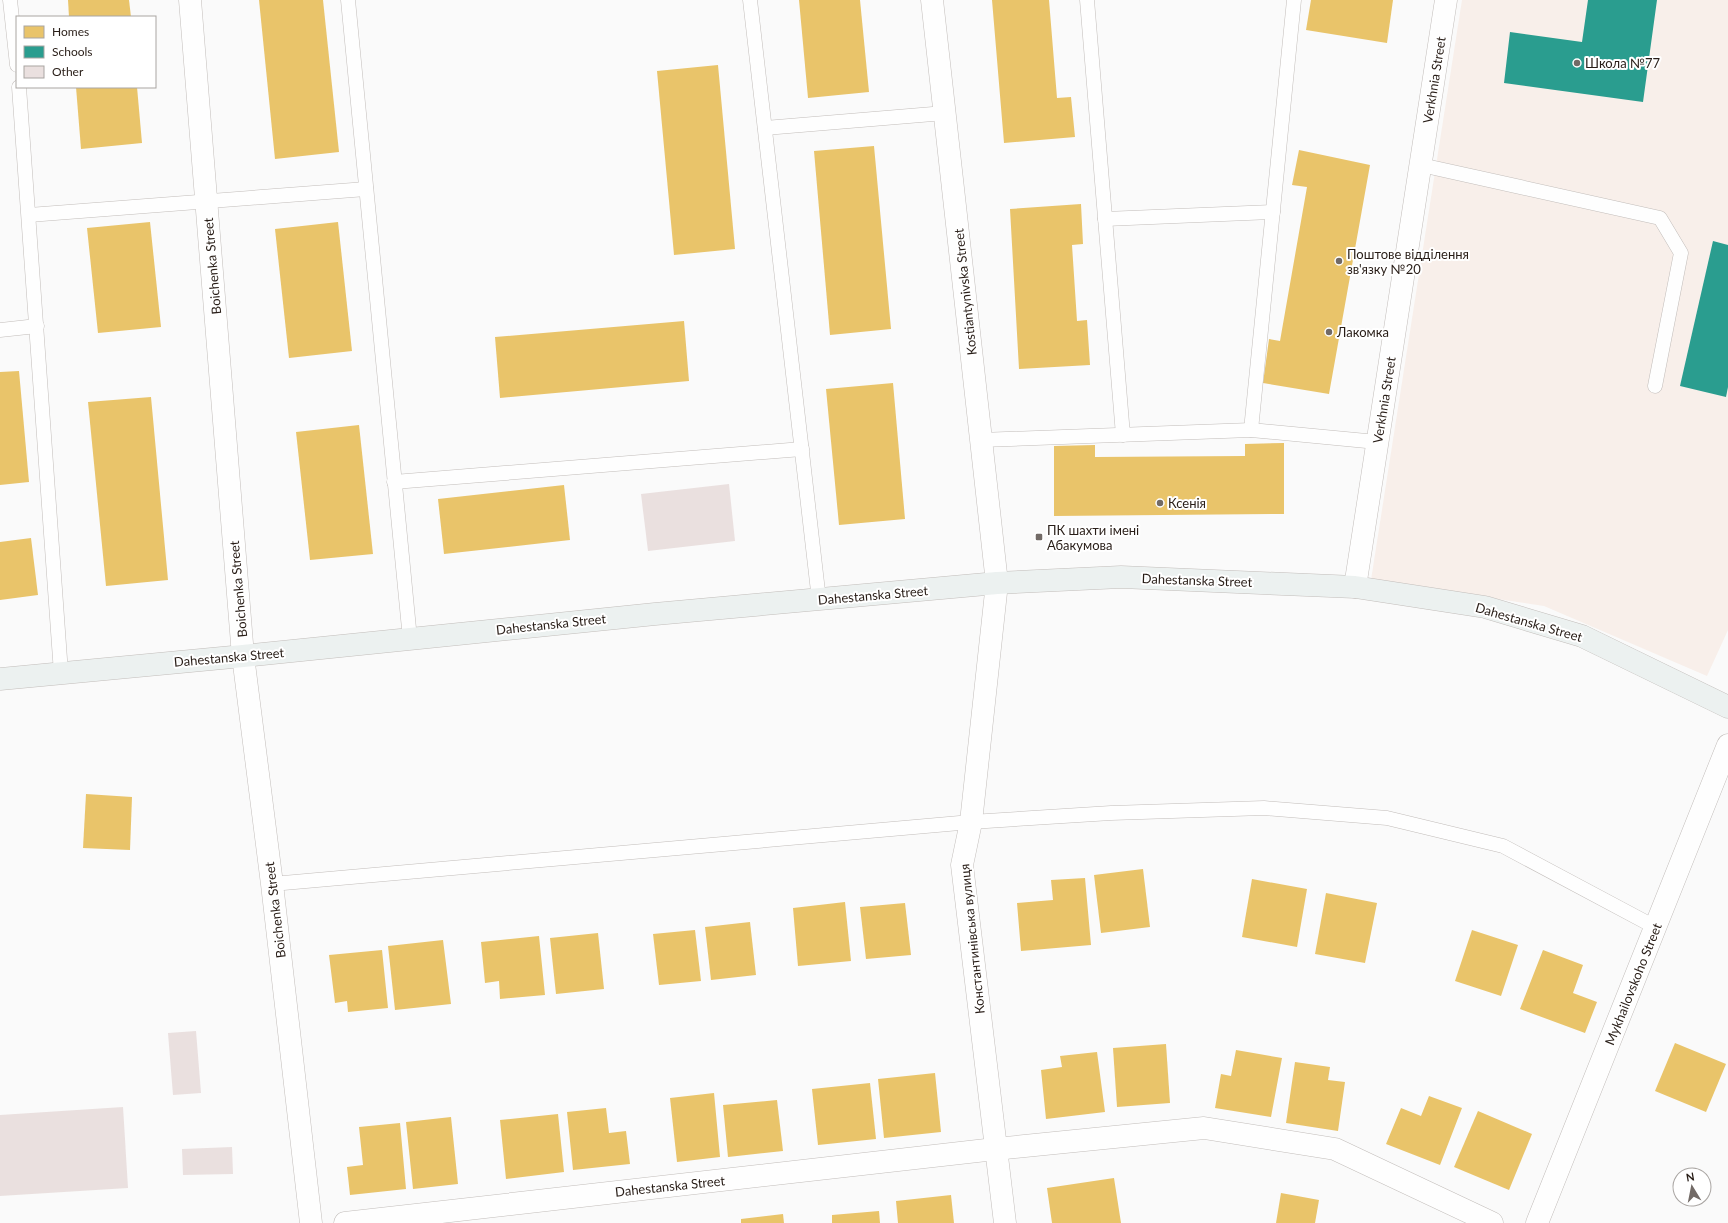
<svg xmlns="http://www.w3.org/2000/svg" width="1728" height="1223" viewBox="0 0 1728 1223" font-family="Lato,sans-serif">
  <rect width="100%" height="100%" fill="#fafafa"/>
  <polygon fill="#f8efea" points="1462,0 1728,0 1728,630 1707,676 1544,606 1371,580"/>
  <g fill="#e9c46a">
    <polygon points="68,0 129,0 131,17 69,17"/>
    <polygon points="259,0 323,0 339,152 275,159"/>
    <polygon points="799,0 860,0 869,92 808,98"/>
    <polygon points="992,0 1049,0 1057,98 1071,97 1075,137 1004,143"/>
    <polygon points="1311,0 1393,0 1387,43 1306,30"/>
    <polygon points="718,65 735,249 674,255 657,71"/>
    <polygon points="76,87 137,87 142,143 81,149"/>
    <polygon points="874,146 891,329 830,335 814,151"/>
    <polygon points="1299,150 1370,165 1329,394 1263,383 1269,339 1280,341 1307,187 1292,185"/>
    <polygon points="1081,204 1083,244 1072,245 1077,321 1087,320 1090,365 1019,369 1010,209"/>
    <polygon points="150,222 161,327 98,333 87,228"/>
    <polygon points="338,222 352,351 289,358 275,229"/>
    <polygon points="684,321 689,381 500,398 495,337"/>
    <polygon points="19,371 29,482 0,485 0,372"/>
    <polygon points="893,383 905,519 839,525 826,389"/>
    <polygon points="151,397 168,580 106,586 88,402"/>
    <polygon points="359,425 373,554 310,560 296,432"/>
    <polygon points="1284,443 1284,514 1054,516 1054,446 1095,445 1095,457 1245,456 1245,444"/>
    <polygon points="564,485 570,540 444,554 438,499"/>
    <polygon points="31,538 38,595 0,600 0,542"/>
    <polygon points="86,794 132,797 130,850 83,848"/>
    <polygon points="1143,869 1150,927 1101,933 1094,875"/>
    <polygon points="1085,878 1091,945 1021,951 1017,903 1053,900 1051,880"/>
    <polygon points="1252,879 1307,889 1297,947 1242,937"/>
    <polygon points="1326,893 1377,903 1365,963 1315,954"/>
    <polygon points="845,902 851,961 798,966 793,908"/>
    <polygon points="905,903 911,955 866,959 860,907"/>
    <polygon points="750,922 756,975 711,980 705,927"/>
    <polygon points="695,930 701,981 659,985 653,934"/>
    <polygon points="1472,930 1518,945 1501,996 1455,981"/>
    <polygon points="598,933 604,989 556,994 550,938"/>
    <polygon points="539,936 545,995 500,999 499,981 485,983 481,942"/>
    <polygon points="443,940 451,1004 395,1010 388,946"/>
    <polygon points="382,950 388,1008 348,1012 347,1001 335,1003 329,955"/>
    <polygon points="1543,950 1583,965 1573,993 1597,1002 1585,1033 1520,1009"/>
    <polygon points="1675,1043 1726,1064 1706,1112 1655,1091"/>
    <polygon points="1166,1044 1170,1103 1117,1107 1113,1048"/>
    <polygon points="1236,1050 1282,1058 1271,1117 1215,1108 1221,1074 1231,1076"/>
    <polygon points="1097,1052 1105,1112 1046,1119 1041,1070 1062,1067 1060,1056"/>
    <polygon points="1295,1062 1330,1067 1328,1080 1345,1082 1338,1131 1286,1123"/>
    <polygon points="935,1073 941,1132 884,1138 878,1079"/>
    <polygon points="870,1083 876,1139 818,1145 812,1089"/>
    <polygon points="714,1093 720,1157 677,1162 670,1098"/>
    <polygon points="1429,1096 1462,1108 1440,1165 1386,1144 1401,1108 1421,1116"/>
    <polygon points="777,1100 783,1151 728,1157 723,1105"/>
    <polygon points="606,1108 609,1133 626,1131 630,1164 573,1170 567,1112"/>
    <polygon points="1478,1111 1532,1134 1509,1190 1454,1167"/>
    <polygon points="558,1114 564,1172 506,1179 500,1120"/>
    <polygon points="451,1117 458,1184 413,1189 406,1122"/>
    <polygon points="400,1123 406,1189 350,1195 347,1167 363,1165 359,1127"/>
    <polygon points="1114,1178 1121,1223 1052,1223 1047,1188"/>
    <polygon points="1281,1193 1319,1200 1315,1223 1276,1223"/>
    <polygon points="951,1195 954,1223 898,1223 896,1201"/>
    <polygon points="879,1211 880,1223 832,1223 832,1215"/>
    <polygon points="783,1214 784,1223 741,1223 741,1219"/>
  </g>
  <g fill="#2a9d8f">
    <polygon points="1588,0 1657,0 1643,102 1504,83 1510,32 1582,42"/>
    <polygon points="1713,241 1728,245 1728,387 1726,397 1680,386"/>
  </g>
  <g fill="#eae0df">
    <polygon points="729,484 735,541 648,551 641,494"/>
    <polygon points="196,1031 201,1093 173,1095 168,1033"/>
    <polygon points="123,1107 128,1188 0,1196 0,1115"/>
    <polygon points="232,1147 233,1174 183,1175 182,1149"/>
  </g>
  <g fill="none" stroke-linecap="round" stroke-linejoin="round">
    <defs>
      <g id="lane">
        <polyline points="10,0 17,65"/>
        <polyline points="348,0 410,639"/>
        <polyline points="750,0 819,600"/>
        <polyline points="1087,0 1123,435"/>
        <polyline points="19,87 61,673"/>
        <polyline points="765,128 945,113"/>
        <polyline points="1421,165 1660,218 1681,253 1655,386"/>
        <polyline points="29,215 366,189"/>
        <polyline points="1105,219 1273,212"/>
        <polyline points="0,330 37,326"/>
        <polyline points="1251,430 1294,0"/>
        <polyline points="981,440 1251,430 1377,442"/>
        <polyline points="394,482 802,449"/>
        <polyline points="272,884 971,822 1111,813 1264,808 1387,818 1503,846 1655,927"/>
      </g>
      <g id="street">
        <polyline points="190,0 243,656 272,884 311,1223"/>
        <polyline points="932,0 997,583 971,822 962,865 1005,1223"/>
        <polyline points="1355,587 1446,0"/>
        <polyline points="345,1223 995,1149 1204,1128 1335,1149 1492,1223"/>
        <polyline points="1537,1223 1728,745"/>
      </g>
      <polyline id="secondary" points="0,679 243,656 655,614 997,583 1121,577 1355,587 1485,607 1582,636 1728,707"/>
    </defs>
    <use href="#lane" stroke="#c2bdba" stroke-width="15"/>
    <use href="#street" stroke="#c2bdba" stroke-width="23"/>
    <use href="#secondary" stroke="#c2bdba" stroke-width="23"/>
    <use href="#lane" stroke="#fefefe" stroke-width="14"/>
    <use href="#street" stroke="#fefefe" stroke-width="22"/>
    <use href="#secondary" stroke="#ecf1f0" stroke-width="22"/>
  </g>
  <g fill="#726a66" stroke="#fff" stroke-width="1.5">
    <circle cx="1577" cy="63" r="4"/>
    <circle cx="1339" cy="261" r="4"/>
    <circle cx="1329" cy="332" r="4"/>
    <circle cx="1160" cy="503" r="4"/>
    <rect x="1035" y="533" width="8" height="8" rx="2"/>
  </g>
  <g text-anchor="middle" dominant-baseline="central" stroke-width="4" stroke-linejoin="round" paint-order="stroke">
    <g font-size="13" fill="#281d17" stroke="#fff" text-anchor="start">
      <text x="1585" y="63">Школа №77</text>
      <text x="1347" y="254">Поштове відділення<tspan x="1347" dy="15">зв'язку №20</tspan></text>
      <text x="1337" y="332">Лакомка</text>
      <text x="1168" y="503">Ксенія</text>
      <text x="1047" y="530">ПК шахти імені<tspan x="1047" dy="15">Абакумова</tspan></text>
    </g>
    <g font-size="13" fill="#281d17" stroke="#fff">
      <text transform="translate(1434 80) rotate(-81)">Verkhnia Street</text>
      <text transform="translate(212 266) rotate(-95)">Boichenka Street</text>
      <text transform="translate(965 292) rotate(-96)">Kostiantynivska Street</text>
      <text transform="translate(1384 400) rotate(-81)">Verkhnia Street</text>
      <text transform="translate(1197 580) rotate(2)">Dahestanska Street</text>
      <text transform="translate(238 589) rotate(-95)">Boichenka Street</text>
      <text transform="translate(873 595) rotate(-5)">Dahestanska Street</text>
      <text transform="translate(1529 622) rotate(16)">Dahestanska Street</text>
      <text transform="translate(551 624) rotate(-6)">Dahestanska Street</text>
      <text transform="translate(229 657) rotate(-5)">Dahestanska Street</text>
      <text transform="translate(275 910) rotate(-97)">Boichenka Street</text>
      <text transform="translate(972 939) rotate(-96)">Константинівська вулиця</text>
      <text transform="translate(1633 984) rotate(-68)">Mykhailovskoho Street</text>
      <text transform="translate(670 1186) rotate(-6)">Dahestanska Street</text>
    </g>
  </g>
  <rect x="16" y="16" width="140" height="72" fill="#ffffff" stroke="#a9a5a2"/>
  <rect x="24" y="26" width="20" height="12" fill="#e9c46a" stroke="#a9a5a2"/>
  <text x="52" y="36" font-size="12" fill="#281d17">Homes</text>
  <rect x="24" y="46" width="20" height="12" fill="#2a9d8f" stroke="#a9a5a2"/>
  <text x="52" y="56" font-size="12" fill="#281d17">Schools</text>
  <rect x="24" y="66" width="20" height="12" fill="#eae0df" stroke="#a9a5a2"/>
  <text x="52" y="76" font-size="12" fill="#281d17">Other</text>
  <g transform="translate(1692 1187) rotate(350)"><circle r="19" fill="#ffffff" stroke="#a9a5a2"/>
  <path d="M0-3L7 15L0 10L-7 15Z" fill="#726a66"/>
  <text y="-6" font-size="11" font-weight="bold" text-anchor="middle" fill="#281d17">N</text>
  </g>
</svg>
